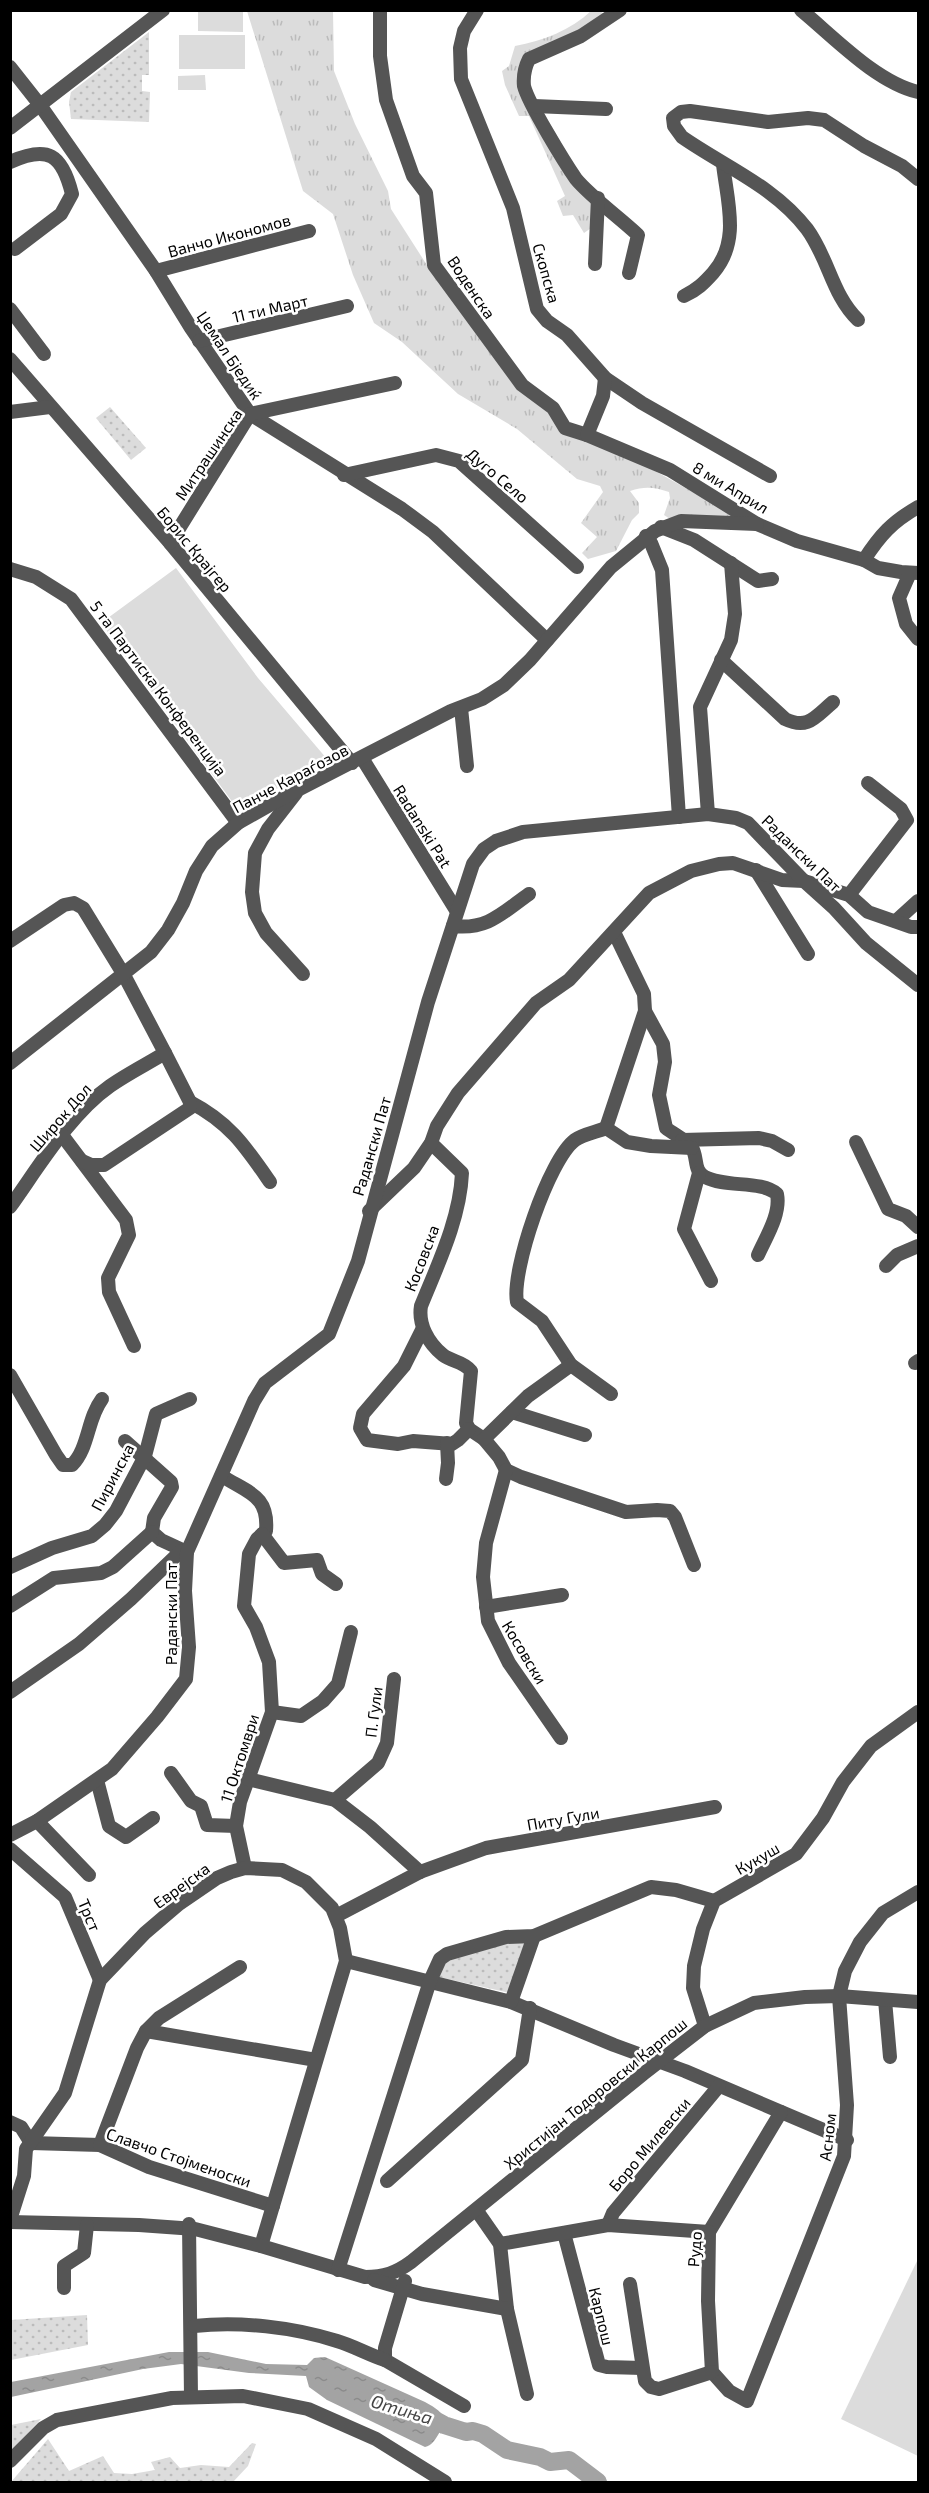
<svg xmlns="http://www.w3.org/2000/svg" width="929" height="2493" viewBox="0 0 929 2493" font-family="'Exo 2',sans-serif">
  <defs>
    <pattern id="grass-tufts" width="24" height="20" patternUnits="userSpaceOnUse" patternTransform="scale(1.5)"><rect width="24" height="20" fill="#dcdcdc"/><path d="M3 7l-1-3M5 7V3M7 7l1-3M15 17l-1-3M17 17v-4M19 17l1-3" fill="none" stroke="#bbb"/></pattern>
    <pattern id="park-dots" width="8" height="8" patternUnits="userSpaceOnUse" patternTransform="scale(1.5)"><rect width="8" height="8" fill="#dcdcdc"/><path d="M2 2h.1M6 6h.1" fill="none" stroke="#bbb" stroke-width="1.8" stroke-linecap="round"/></pattern>
    <pattern id="water-ripples" width="26" height="14" patternUnits="userSpaceOnUse" patternTransform="scale(1.5)"><rect width="26" height="14" fill="#a3a3a3"/><path d="M2 4q2-2 4 0t4 0M15 11q2-2 4 0t4 0" fill="none" stroke="#8b8b8b"/></pattern>
  </defs>
  <rect width="100%" height="100%" fill="#fff"/>
  <g fill="url(#grass-tufts)">
    <path d="M 247,11 L 333,11 L 334,71 L 355,124 L 388,191 L 391,209 L 432,273 L 551,413 L 734,515 L 728,518 L 670,519 L 664,515 L 670,498 L 669,492 C 654,487 645,486 630,491 L 639,503 L 639,513 L 632,520 L 616,551 L 588,559 L 582,553 L 597,537 L 581,523 L 603,492 L 600,486 L 577,479 L 517,429 L 458,394 L 402,342 L 374,323 L 353,275 L 333,214 L 303,191 Z"/>
    <path d="M 591,11 L 600,11 L 606,16 L 519,69 L 594,201 L 594,226 L 584,233 L 573,215 L 563,216 L 557,201 L 565,196 L 529,116 L 519,116 L 505,85 L 502,71 L 509,66 L 515,46 C 543,41 571,30 591,11 Z"/>
  </g>
  <g fill="url(#park-dots)">
    <polygon points="149,32 149,75 142,75 142,91 150,92 149,122 71,119 69,102 71,92"/>
    <polygon points="110,407 146,448 131,460 96,418"/>
    <polygon points="506,1941 526,1942 510,1993 439,1977 446,1960"/>
    <polygon points="87,2315 88,2345 11,2360 11,2320"/>
    <polygon points="41,2419 11,2451 11,2425"/>
    <polygon points="48,2439 69,2471 103,2456 114,2473 132,2474 155,2470 151,2462 170,2457 180,2468 201,2465 229,2467 252,2443 256,2444 248,2466 233,2482 11,2482"/>
  </g>
  <g fill="#dcdcdc">
    <polygon points="198,11 243,11 243,32 198,31"/>
    <rect x="179" y="35" width="66" height="34"/>
    <polygon points="205,75 206,90 178,90 178,76"/>
    <polygon points="176,568 258,678 327,759 239,811 101,623"/>
    <polygon points="918,2259 918,2456 841,2419"/>
  </g>
  <path fill="url(#water-ripples)" d="M 169,2352 L 208,2352 L 266,2364 L 307,2365 L 314,2358 L 325,2357 L 425,2402 C 441,2411 450,2416 438,2435 C 434,2441 432,2445 425,2447 L 327,2400 L 309,2387 L 306,2376 L 249,2373 L 181,2364 L 143,2369 L 11,2397 L 11,2382 Z"/>
  <g fill="none" stroke-linecap="round" stroke-linejoin="round">
    <polyline stroke="#a3a3a3" stroke-width="18" points="422,2413 444,2425 466,2432 473,2431 483,2434 507,2450 540,2457 550,2462 569,2460 598,2482"/>
    <g stroke="#555" stroke-width="14">
      <polyline points="380,10 380,56 386,100 413,176 426,193 434,265 522,385 553,408 565,428 587,435"/>
      <polyline points="477,10 464,31 460,48 461,79 513,208 537,309 547,321 567,335 605,378 642,403 770,476"/>
      <path d="M 620,10 L 581,36 L 529,59 C 525,67 523,76 524,86 C 528,103 565,163 576,179 C 591,197 620,218 638,235 L 629,273"/>
      <path d="M 801,10 C 835,38 876,82 918,92"/>
      <polyline points="10,67 40,105 156,271 191,328 250,414 402,509 433,532 547,640"/>
      <polyline points="534,106 606,109"/>
      <polyline points="10,128 163,10"/>
      <path d="M 10,162 C 48,145 62,154 72,194 L 61,214 L 15,249"/>
      <polyline points="595,264 598,198"/>
      <polyline points="156,271 309,231"/>
      <path d="M 684,296 C 697,290 704,283 713,273 C 741,241 727,201 723,164"/>
      <polyline points="10,309 44,354"/>
      <path d="M 858,320 C 832,295 829,259 807,229 C 774,186 725,167 682,137 L 674,126 L 673,118 L 681,112 L 690,111 L 768,122 L 808,118 L 824,120 L 864,146 L 902,166 L 918,179"/>
      <polyline points="199,341 347,306"/>
      <polyline points="10,359 170,543 352,763"/>
      <polyline points="605,378 603,396 587,435 670,470 757,524 797,541 864,560 878,568 901,572 918,573"/>
      <polyline points="10,412 50,407"/>
      <polyline points="344,475 436,455 459,461 577,567"/>
      <polyline points="661,527 694,540 758,581 772,579"/>
      <polyline points="646,536 651,543 662,570 679,817"/>
      <polyline points="170,543 250,414 395,383"/>
      <path d="M 864,560 C 880,535 892,522 918,507"/>
      <polyline points="10,569 36,577 71,599 238,823"/>
      <polyline points="910,573 899,598 906,624 918,639"/>
      <path d="M 721,660 L 785,719 C 808,730 815,717 833,702"/>
      <polyline points="461,708 467,766"/>
      <polyline points="362,758 456,910"/>
      <polyline points="296,793 268,829 255,853 252,892 255,913 266,933 303,974"/>
      <polyline points="708,814 700,707 731,640 735,614 731,563"/>
      <polyline points="756,870 808,954"/>
      <polyline points="849,895 907,820 901,809 868,783"/>
      <polyline points="896,921 918,901"/>
      <path d="M 453,926 C 488,930 502,913 529,894"/>
      <path d="M 10,941 L 64,905 L 74,903 L 83,908 L 124,975 L 165,1053 C 147,1064 127,1074 110,1086 C 70,1114 38,1168 10,1207"/>
      <path d="M 645,1011 L 663,1044 L 665,1062 L 659,1095 L 666,1128 C 673,1134 687,1140 692,1148 C 698,1157 693,1171 705,1177 C 726,1188 761,1180 777,1194 C 781,1214 766,1237 758,1255"/>
      <polyline points="10,1063 151,952 168,930 183,903 196,871 212,846 238,823 284,797 451,711 482,699 504,685 530,660 611,567 655,531 681,521 757,524"/>
      <path d="M 190,1102 C 230,1123 245,1146 270,1182"/>
      <polyline points="606,1128 645,1011 644,994 614,932"/>
      <polyline points="62,1135 126,1220 129,1235 108,1278 109,1292 134,1346"/>
      <polyline points="682,1140 759,1138 772,1141 788,1150"/>
      <polyline points="856,1142 888,1209 906,1216 918,1227"/>
      <path d="M 431,1143 L 462,1173 C 460,1219 438,1264 421,1306 C 418,1324 428,1343 443,1355 C 452,1362 463,1361 471,1371 L 466,1423 L 469,1429 L 484,1439 L 499,1457 L 506,1470 L 521,1477 L 626,1512 L 657,1510 L 670,1511 L 675,1517 L 694,1565"/>
      <polyline points="82,1161 91,1165 104,1165 190,1108 190,1102 165,1053"/>
      <polyline points="699,1173 684,1229 711,1281"/>
      <polyline points="369,1211 414,1168 431,1143 437,1126 458,1093 536,1003 569,980 649,893 691,871 719,864 733,863 782,880 804,881 849,895 868,912 911,927 918,927"/>
      <polyline points="886,1266 897,1255 918,1246"/>
      <polyline points="422,1330 404,1366 363,1414 360,1428 367,1440 398,1444 413,1441 452,1444 458,1440 469,1429"/>
      <polyline points="915,1363 918,1361"/>
      <path d="M 10,1375 L 56,1455 L 63,1465 L 72,1465 C 89,1448 87,1419 102,1399"/>
      <path d="M 611,1394 L 571,1365 L 542,1321 L 517,1302 C 511,1271 549,1159 575,1140 C 583,1134 597,1132 606,1128 L 627,1142 L 651,1146 L 692,1148"/>
      <polyline points="512,1412 585,1435"/>
      <polyline points="484,1439 528,1396 571,1365"/>
      <polyline points="125,1441 171,1482 172,1487 154,1518 152,1532 161,1540 187,1552"/>
      <polyline points="506,1470 486,1543 483,1577 488,1621 509,1663 561,1738"/>
      <path d="M 222,1476 C 248,1493 269,1495 266,1531 L 257,1539 L 249,1554 L 244,1606 L 256,1627 L 269,1662 L 272,1712 L 240,1802 L 236,1826 L 245,1868"/>
      <polyline points="446,1479 448,1463 447,1443"/>
      <polyline points="262,1534 284,1563 317,1560 322,1574 336,1584"/>
      <polyline points="10,1567 52,1548 92,1536 105,1525 116,1511 145,1456 156,1414 190,1399"/>
      <polyline points="10,1606 54,1578 101,1573 113,1567 152,1532"/>
      <polyline points="486,1607 562,1595"/>
      <polyline points="10,1692 79,1644 131,1599 181,1551"/>
      <polyline points="272,1712 301,1716 323,1701 338,1684 351,1632"/>
      <polyline points="171,1773 191,1801 201,1806 207,1825 236,1826"/>
      <polyline points="248,1779 335,1800 370,1827 420,1872"/>
      <polyline points="97,1780 109,1826 126,1837 153,1818"/>
      <polyline points="335,1800 378,1763 387,1743 394,1679"/>
      <polyline points="37,1821 89,1875"/>
      <polyline points="10,1835 37,1821 112,1769 157,1717 186,1679 189,1647 185,1591 187,1552 254,1401 265,1383 329,1334 358,1261 428,1002 473,864 484,849 496,841 523,832 708,814 736,818 748,823 804,881 834,908 866,943 918,985"/>
      <polyline points="10,1849 65,1897 100,1980"/>
      <polyline points="336,1916 420,1872 486,1848 715,1807"/>
      <polyline points="346,1961 511,2002 614,2045 685,2071 847,2140"/>
      <polyline points="885,2000 890,2057"/>
      <polyline points="511,2002 534,1936"/>
      <polyline points="705,2026 693,1988 694,1966 703,1929 714,1901 796,1854 823,1818 843,1782 871,1746 918,1712"/>
      <polyline points="146,2031 316,2060"/>
      <polyline points="781,2112 709,2232 708,2301 712,2372 729,2391 747,2401 844,2156 847,2105 839,1996 845,1971 860,1942 883,1913 918,1892"/>
      <polyline points="10,2122 21,2127 31,2143"/>
      <polyline points="31,2143 100,2145 149,2167 273,2206"/>
      <polyline points="100,2145 137,2048 146,2031 159,2018 240,1967"/>
      <polyline points="387,2181 522,2060 530,2008"/>
      <polyline points="477,2211 500,2244 507,2309 527,2394"/>
      <polyline points="10,2220 24,2176 26,2149 65,2093 100,1980 145,1933 179,1904 217,1878 231,1872 245,1868 282,1870 306,1882 332,1908 340,1928 346,1961 261,2246"/>
      <path d="M 10,2222 L 139,2225 L 195,2229 L 261,2246 L 365,2277 C 384,2277 396,2273 411,2262 L 643,2074 L 705,2026 L 754,2003 L 805,1997 L 839,1996 L 918,2002"/>
      <polyline points="189,2224 191,2397"/>
      <polyline points="608,2225 613,2213 719,2086"/>
      <polyline points="564,2233 599,2365 607,2367 642,2368"/>
      <polyline points="500,2244 608,2225 709,2232"/>
      <polyline points="338,2270 430,1981 440,1959 447,1954 506,1937 534,1936 651,1887 676,1890 714,1901"/>
      <polyline points="374,2280 422,2294 507,2309"/>
      <polyline points="405,2281 385,2348 385,2360 464,2406"/>
      <polyline points="630,2284 645,2381 651,2387 659,2389 712,2372"/>
      <polyline points="64,2288 64,2266 84,2253 87,2225"/>
      <path d="M 194,2326 C 240,2321 293,2327 337,2341 C 354,2346 369,2355 385,2360"/>
      <polyline points="10,2461 43,2428 57,2420 172,2398 243,2396 308,2409 376,2439 445,2482"/>
    </g>
  </g>
  <g text-anchor="middle" dominant-baseline="central" stroke-width="5" stroke-linejoin="round" paint-order="stroke">
    <g font-size="16" fill="#000" stroke="#fff">
      <text transform="translate(229 235) rotate(-15)">Ванчо Икономов</text>
      <text transform="translate(547 273) rotate(74)">Скопска</text>
      <text transform="translate(472 287) rotate(56)">Воденска</text>
      <text transform="translate(270 308) rotate(-13)">11 ти Март</text>
      <text transform="translate(230 355) rotate(56)">Џемал Бједиќ</text>
      <text transform="translate(208 454) rotate(-56)">Митрашинска</text>
      <text transform="translate(498 475) rotate(40)">Дуго Село</text>
      <text transform="translate(731 487) rotate(31)">8 ми Април</text>
      <text transform="translate(195 549) rotate(50)">Борис Крајгер</text>
      <text transform="translate(159 688) rotate(53)">5 та Партиска Конференција</text>
      <text transform="translate(290 778) rotate(-28)">Панче Караѓозов</text>
      <text transform="translate(423 826) rotate(58)">Radanski Pat</text>
      <text transform="translate(802 853) rotate(44)">Радански Пат</text>
      <text transform="translate(60 1117) rotate(-49)">Широк Дол</text>
      <text transform="translate(371 1146) rotate(-74)">Радански Пат</text>
      <text transform="translate(421 1258) rotate(-69)">Косовска</text>
      <text transform="translate(112 1477) rotate(-62)">Пиринска</text>
      <text transform="translate(170 1614) rotate(-90)">Радански Пат</text>
      <text transform="translate(525 1652) rotate(59)">Косовски</text>
      <text transform="translate(373 1712) rotate(-83)">П. Гули</text>
      <text transform="translate(239 1758) rotate(-72)">11 Октомври</text>
      <text transform="translate(563 1818) rotate(-10)">Питу Гули</text>
      <text transform="translate(757 1858) rotate(-30)">Кукуш</text>
      <text transform="translate(181 1885) rotate(-36)">Еврејска</text>
      <text transform="translate(90 1915) rotate(67)">Трст</text>
      <text transform="translate(595 2093) rotate(-39)">Христијан Тодоровски Карпош</text>
      <text transform="translate(827 2137) rotate(-83)">Асном</text>
      <text transform="translate(649 2144) rotate(-50)">Боро Милевски</text>
      <text transform="translate(179 2157) rotate(19)">Славчо Стојменоски</text>
      <text transform="translate(694 2249) rotate(-85)">Рудо</text>
      <text transform="translate(602 2316) rotate(76)">Карпош</text>
    </g>
    <g font-size="18" font-style="italic" fill="#444" stroke="#fff">
      <text transform="translate(402 2409) rotate(17)">Отиња</text>
    </g>
  </g>
  <rect width="929" height="2493" fill="none" stroke="#000000" stroke-width="24"/>
</svg>
